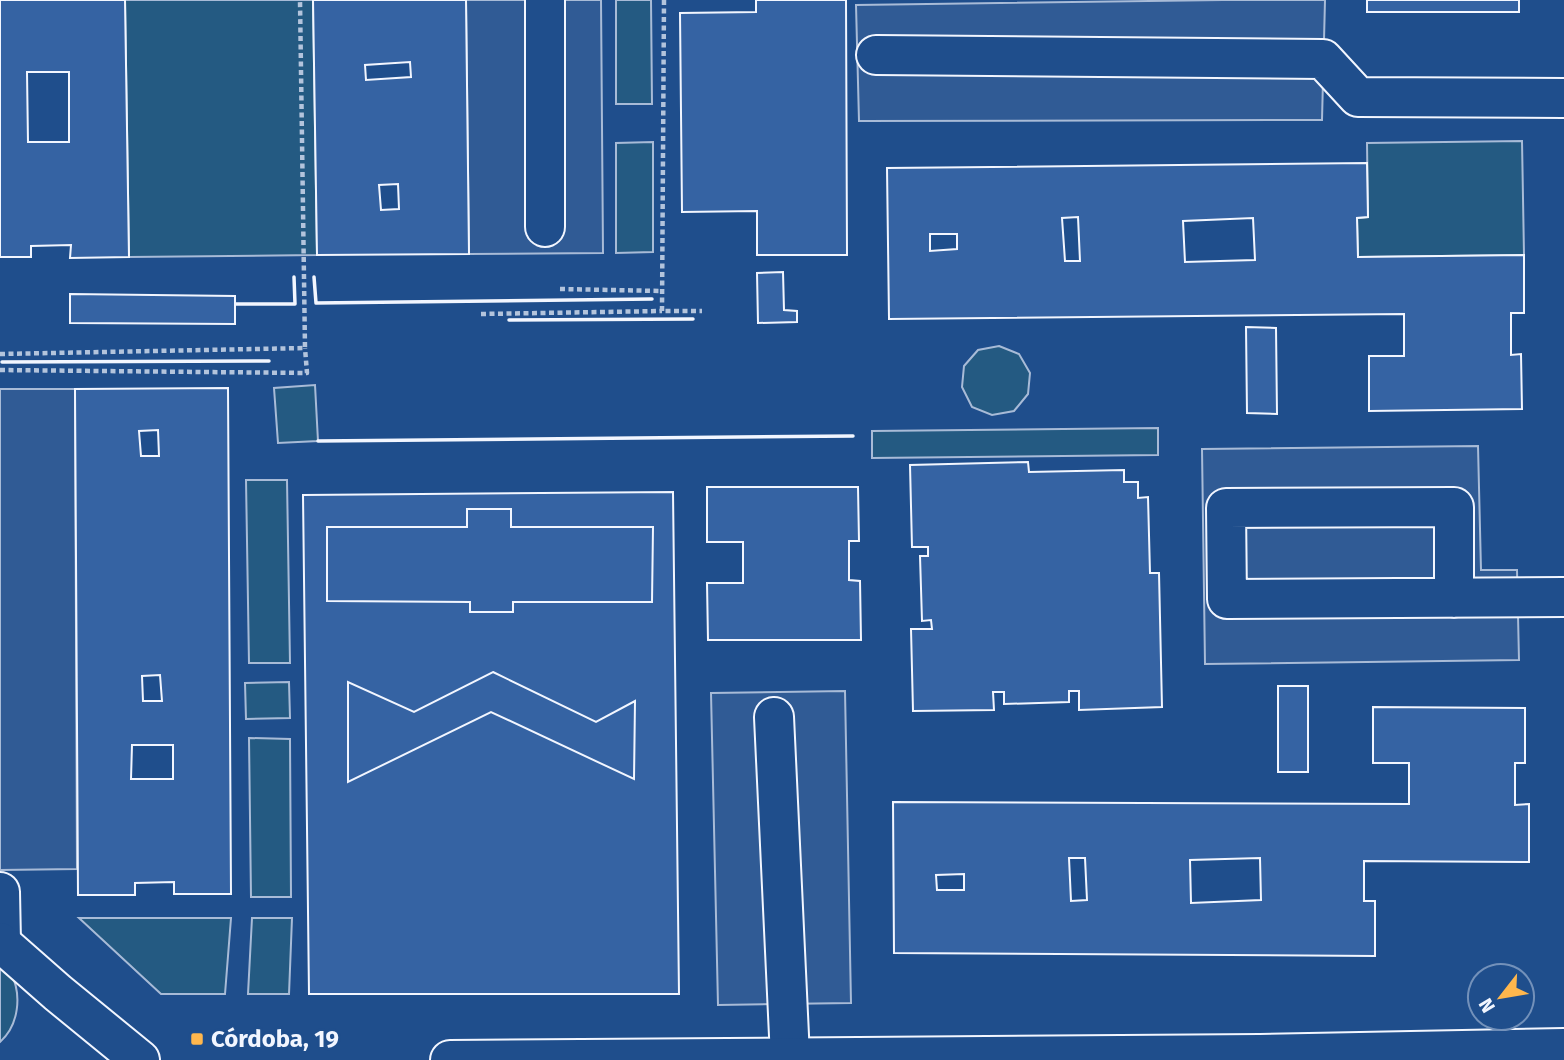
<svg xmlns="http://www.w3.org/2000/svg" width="1564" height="1060" viewBox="0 0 1564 1060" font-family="'Fira Sans',sans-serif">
  <rect width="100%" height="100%" fill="#1f4e8c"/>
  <g fill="#245a82" stroke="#a8bbd7" stroke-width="2">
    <polygon points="125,0 313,0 317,255 129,257"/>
    <polygon points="616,0 651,0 652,104 616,104"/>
    <polygon points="1522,141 1524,255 1358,257 1357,218 1368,217 1367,143"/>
    <polygon points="653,142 653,252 616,253 616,143"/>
    <polygon points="999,346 1019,354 1030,373 1028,394 1014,411 992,415 972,407 962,387 964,366 978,350"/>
    <polygon points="315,385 318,441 278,443 274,388"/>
    <polygon points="1158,428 1158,455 872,458 872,431"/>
    <polygon points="246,480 287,480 290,663 249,663"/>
    <polygon points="289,682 290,718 246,719 245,683"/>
    <polygon points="249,738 290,739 291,897 251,897"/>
    <polygon points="79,918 231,918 225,994 161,994"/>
    <polygon points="252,918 292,918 289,994 248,994"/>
    <path d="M 0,959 C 3,964 8,968 11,973 C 22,995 19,1025 0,1042 Z"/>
  </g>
  <g fill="#305b95" stroke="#a8bbd7" stroke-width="2">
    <polygon points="466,0 601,0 603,253 469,254"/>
    <polygon points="1223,0 1325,0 1322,120 859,121 856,5"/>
    <polygon points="0,389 75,389 77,869 0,870"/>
    <polygon points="1478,446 1481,570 1517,570 1519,660 1205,664 1202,449"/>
    <polygon points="845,691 851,1003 718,1005 711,693"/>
  </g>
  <g fill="#3563a3" stroke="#f2f6ff" stroke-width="2" fill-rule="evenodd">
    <path d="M 0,0 L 125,0 L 129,257 L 70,258 L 71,245 L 31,246 L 31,257 L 0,257 ZM 27,72 L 69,72 L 69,142 L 28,142 Z"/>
    <path d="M 313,0 L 466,0 L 469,254 L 317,255 ZM 410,62 L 411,77 L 366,80 L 365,65 ZM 398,184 L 399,209 L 381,210 L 379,185 Z"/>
    <polygon points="756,0 846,0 847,255 757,255 757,211 682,212 680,13 756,12"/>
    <rect x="1367" y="0" width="152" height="12"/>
    <path d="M 1367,163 L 1368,217 L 1357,218 L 1358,257 L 1524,255 L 1524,313 L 1511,313 L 1511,355 L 1521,354 L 1522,409 L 1369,411 L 1369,356 L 1404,356 L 1404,314 L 889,319 L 887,168 ZM 1078,217 L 1080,261 L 1065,261 L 1062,218 ZM 1253,218 L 1255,260 L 1185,262 L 1183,221 ZM 930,234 L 957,234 L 957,249 L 930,251 Z"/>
    <polygon points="783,272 784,310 797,311 797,322 758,323 757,273"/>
    <polygon points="70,294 235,296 235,324 70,323"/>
    <polygon points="1246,327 1276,328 1277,414 1247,413"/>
    <path d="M 228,388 L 231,894 L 174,894 L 174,882 L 135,883 L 135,895 L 78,895 L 75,389 ZM 158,430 L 159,456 L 141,456 L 139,431 ZM 160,675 L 162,701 L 143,701 L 142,676 ZM 132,745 L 173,745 L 173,779 L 131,779 Z"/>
    <polygon points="1028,462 1029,472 1124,470 1124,482 1138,482 1138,498 1148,497 1150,573 1159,573 1162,707 1079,710 1079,691 1069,691 1069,702 1004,704 1004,692 993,692 994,710 913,711 911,629 932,629 931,620 922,621 920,556 928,556 928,547 912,547 910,465"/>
    <polygon points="707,487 858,487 859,541 849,541 849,580 860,581 861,640 708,640 707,583 743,583 743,542 707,542"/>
    <polygon points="673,492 679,994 309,994 303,495"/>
    <polygon points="467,509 511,509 511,527 653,527 652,602 513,602 513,612 470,612 470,602 327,601 327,527 467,527"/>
    <polygon points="493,672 596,722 635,701 634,779 491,712 348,782 348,682 414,712"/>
    <rect x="1278" y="686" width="30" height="86"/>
    <path d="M 1373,707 L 1525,708 L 1525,763 L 1515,763 L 1515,805 L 1529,804 L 1529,862 L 1364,861 L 1364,901 L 1375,901 L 1375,956 L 894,953 L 893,802 L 1409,804 L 1409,763 L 1373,763 ZM 1069,858 L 1085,858 L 1087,900 L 1071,901 ZM 1260,858 L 1261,900 L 1191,903 L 1190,860 ZM 964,874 L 964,890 L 937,890 L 936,875 Z"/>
  </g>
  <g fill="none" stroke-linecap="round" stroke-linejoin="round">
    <defs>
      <g id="minor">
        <polyline points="545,0 545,227"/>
        <polyline points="876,55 1323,59 1358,97 1564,98"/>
        <polyline points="1454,598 1454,507 1226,508 1227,599 1564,597"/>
        <polyline points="774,717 790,1057"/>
        <polyline points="0,892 1,942"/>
        <polyline points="0,942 58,993 140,1060"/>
        <polyline points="450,1060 1260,1054 1564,1048"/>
      </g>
    </defs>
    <use href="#minor" stroke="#f2f6ff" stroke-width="42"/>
    <g stroke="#b3c4dc" stroke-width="4.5" stroke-dasharray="5 3.5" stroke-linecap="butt">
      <polyline points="664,0 662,311 702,311"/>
      <polyline points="560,289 662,291"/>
      <polyline points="481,314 662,311"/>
      <polyline points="0,354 305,348 300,0"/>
      <polyline points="0,370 307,373 305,348"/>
    </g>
    <use href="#minor" stroke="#1f4e8c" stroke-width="38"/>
    <g stroke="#f2f6ff" stroke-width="3.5">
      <polyline points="314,277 316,303 652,299"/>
      <polyline points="236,304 295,304 294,277"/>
      <polyline points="509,320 693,319"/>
      <polyline points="2,362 269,361"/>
      <polyline points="318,441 853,436"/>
    </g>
  </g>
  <rect fill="#ffb74d" stroke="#1f4e8c" stroke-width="2.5" x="190" y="1032" width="14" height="14" rx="3.5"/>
  <g text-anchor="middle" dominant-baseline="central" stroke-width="5" stroke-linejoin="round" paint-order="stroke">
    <g font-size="24" font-weight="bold" fill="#f2f6ff" stroke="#1f4e8c" text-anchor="start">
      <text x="211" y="1039">Córdoba, 19</text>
    </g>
  </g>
  <g transform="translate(1501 997) rotate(239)"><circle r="33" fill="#1f4e8c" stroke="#7391ba" stroke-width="2"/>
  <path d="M0-5L12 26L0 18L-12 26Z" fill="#ffb74d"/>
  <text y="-10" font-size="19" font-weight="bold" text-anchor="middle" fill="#f2f6ff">N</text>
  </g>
</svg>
